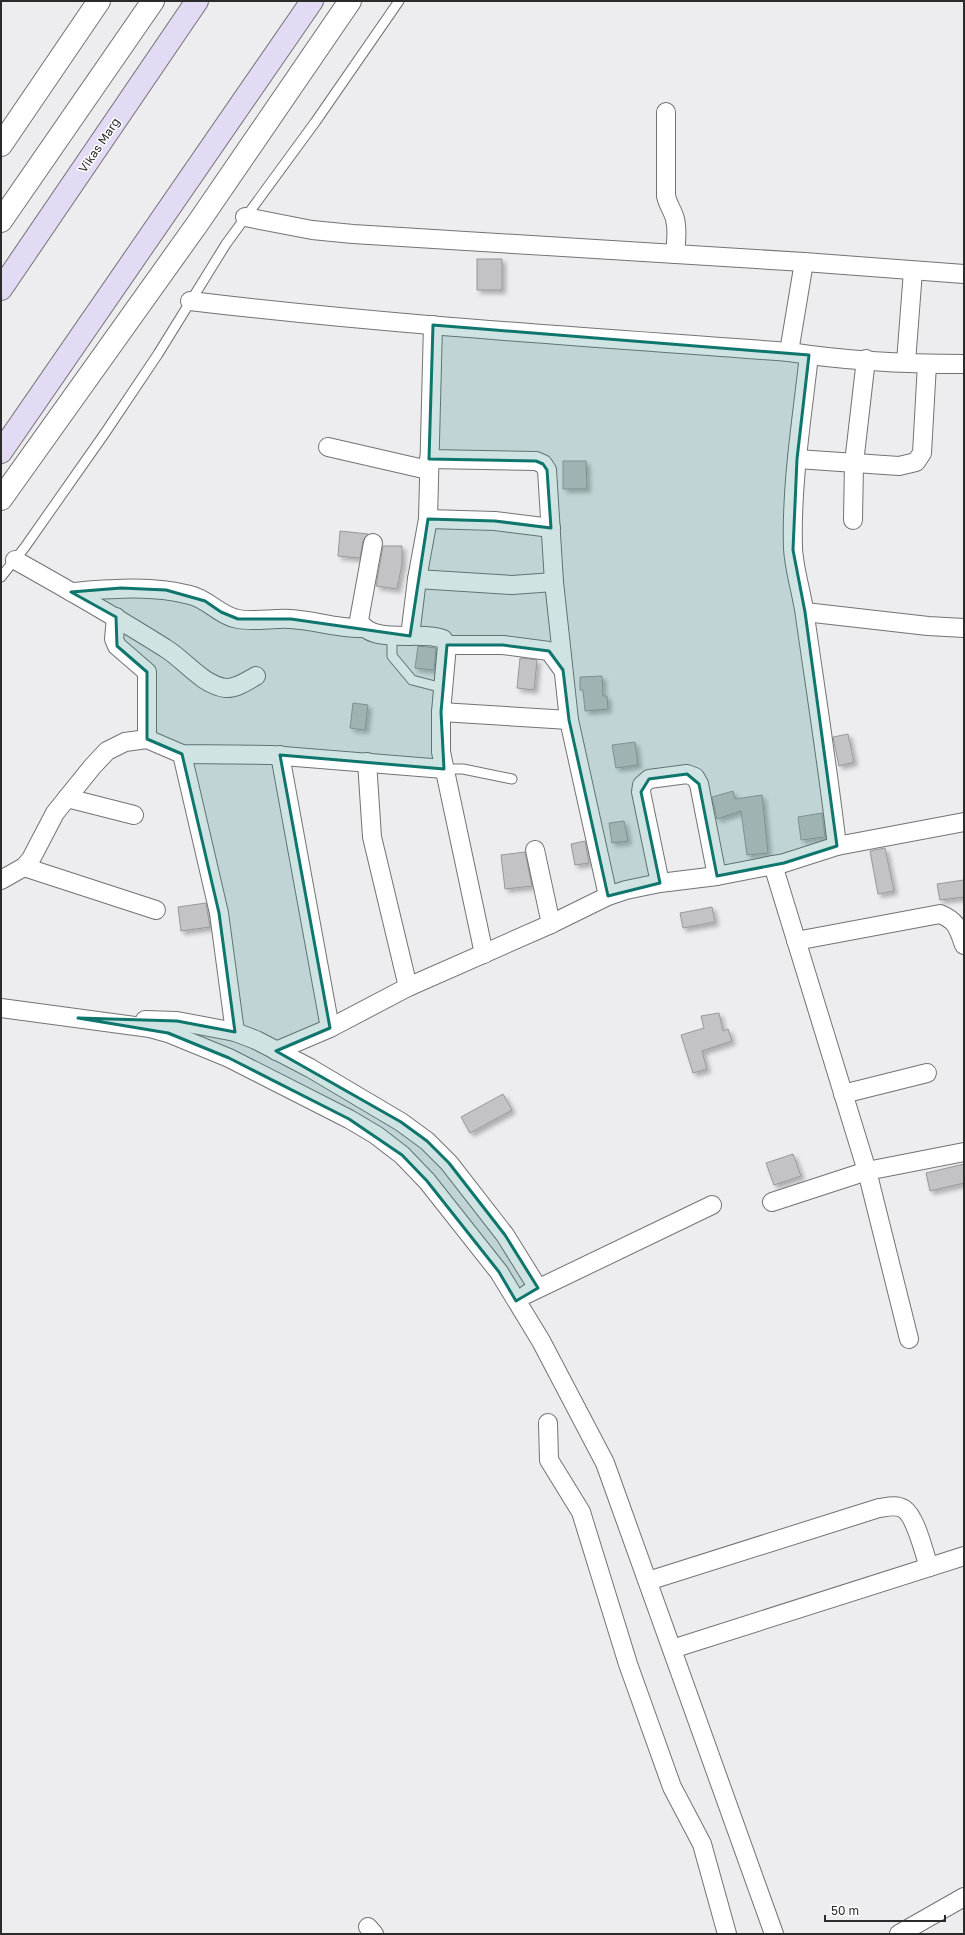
<svg xmlns="http://www.w3.org/2000/svg" width="965" height="1935" viewBox="0 0 965 1935" font-family="'Golos Text',sans-serif">
  <defs>
    <filter id="shadow"><feDropShadow dx="3.5" dy="3.5" stdDeviation="2" flood-color="#0004"/></filter>
  </defs>
  <rect width="100%" height="100%" fill="#edecef"/>
  <g fill="#c3c2c5" stroke="#98979a" filter="url(#shadow)">
    <rect x="477" y="259" width="25" height="31"/>
    <polygon points="563,461 586,461 587,489 563,489"/>
    <polygon points="340,531 368,534 363,541 360,558 338,556"/>
    <polygon points="383,546 402,546 402,564 397,589 376,586"/>
    <polygon points="418,646 436,648 434,670 415,668"/>
    <polygon points="520,658 537,660 534,690 517,688"/>
    <polygon points="602,676 603,696 607,696 608,709 585,711 583,690 580,690 580,677"/>
    <polygon points="353,703 368,705 365,730 350,728"/>
    <polygon points="848,734 854,762 839,766 833,737"/>
    <polygon points="635,742 638,765 616,768 612,745"/>
    <polygon points="733,791 735,799 762,795 768,853 747,855 741,811 717,819 712,797"/>
    <polygon points="822,813 825,837 801,840 798,817"/>
    <polygon points="624,821 628,841 612,843 609,823"/>
    <polygon points="585,841 589,863 575,865 571,844"/>
    <polygon points="885,848 894,891 878,894 870,851"/>
    <polygon points="525,852 532,886 505,889 501,855"/>
    <polygon points="964,880 964,897 940,900 937,884"/>
    <polygon points="206,903 210,927 181,931 178,907"/>
    <polygon points="712,907 715,922 683,928 680,913"/>
    <polygon points="719,1013 723,1031 728,1029 732,1041 702,1051 707,1069 693,1073 681,1035 704,1028 701,1016"/>
    <polygon points="503,1094 512,1110 470,1133 461,1117"/>
    <polygon points="793,1154 801,1176 774,1185 766,1163"/>
    <polygon points="964,1164 964,1183 930,1191 926,1173"/>
  </g>
  <g fill="none" stroke-linecap="round" stroke-linejoin="round">
    <defs>
      <g id="service">
        <polyline points="1,577 25,547 105,433 158,354 226,244 316,121 399,1"/>
        <polyline points="392,635 392,656 412,680 443,688"/>
        <polyline points="444,769 463,769 512,779"/>
      </g>
      <g id="minor">
        <path d="M 666,112 L 666,196 C 668,205 673,211 675,219 C 678,231 676,243 675,254"/>
        <polyline points="245,217 312,230 353,234 804,262 964,274"/>
        <path d="M 190,301 C 389,325 590,337 789,352 C 847,361 906,364 964,364"/>
        <polyline points="789,352 804,262"/>
        <path d="M 809,355 C 802,419 791,484 793,548 C 794,570 802,593 805,616 C 816,693 828,769 837,846"/>
        <polyline points="906,362 913,271"/>
        <polyline points="328,447 428,470"/>
        <polyline points="429,459 536,461 543,464 547,470 554,582 569,720 608,896"/>
        <polyline points="797,459 899,466 916,462 922,453 927,364"/>
        <polyline points="428,519 495,521 551,528"/>
        <polyline points="853,520 854,463 866,359"/>
        <path d="M 373,543 L 359,620 C 370,646 421,630 443,639 L 447,645 L 441,712 L 441,752 L 484,954"/>
        <path d="M 15,560 C 65,588 116,617 165,648 C 185,660 201,684 225,688 C 236,689 247,681 256,676"/>
        <polyline points="417,579 512,585 554,582"/>
        <path d="M 71,592 C 111,589 150,585 190,595 C 208,599 220,616 238,619 C 254,622 273,618 290,619 C 314,620 338,629 362,628"/>
        <polyline points="805,612 928,626 964,628"/>
        <polyline points="116,617 114,639 117,646 147,672 147,739"/>
        <polyline points="410,636 417,579 428,519 433,325"/>
        <polyline points="447,645 503,645 549,651 563,670"/>
        <polyline points="441,712 569,720"/>
        <polyline points="182,754 219,913 235,1032"/>
        <polyline points="280,755 330,1028"/>
        <polyline points="367,762 372,837 408,987"/>
        <polyline points="67,798 134,815"/>
        <polyline points="535,850 551,924"/>
        <polyline points="773,865 867,1171 909,1339"/>
        <polyline points="24,867 156,910"/>
        <polyline points="1,880 24,867 31,859 55,813 92,767 107,751 125,742 147,739 182,754 271,755 444,769"/>
        <polyline points="660,883 641,792 642,785 649,779 687,774 695,777 699,784 717,876"/>
        <path d="M 796,941 L 940,914 C 957,921 958,928 964,945"/>
        <polyline points="1,1008 150,1028 168,1033 229,1058 349,1119 376,1135 402,1155 427,1181 499,1272 541,1341 605,1463 774,1934"/>
        <polyline points="145,1020 177,1021 235,1032 256,1040 310,1068 401,1122 427,1141 449,1163 505,1235 538,1288"/>
        <polyline points="276,1051 330,1028 408,987 551,924 608,896 626,890 660,883 717,876 784,863 837,846 964,822"/>
        <polyline points="843,1094 927,1073"/>
        <polyline points="772,1202 867,1171 964,1152"/>
        <polyline points="527,1294 712,1205"/>
        <polyline points="548,1423 549,1460 581,1512 628,1664 672,1787 702,1844 727,1934"/>
        <path d="M 648,1581 L 879,1508 C 887,1507 896,1504 904,1509 C 916,1517 924,1553 929,1567"/>
        <polyline points="672,1649 964,1556"/>
        <polyline points="368,1927 374,1934"/>
        <polyline points="899,1934 964,1897"/>
      </g>
      <g id="tertiary">
        <polyline points="1,145 99,1"/>
        <polyline points="1,221 153,1"/>
        <polyline points="1,499 198,223 350,1"/>
      </g>
      <g id="secondary">
        <polyline points="1,289 197,1"/>
        <polyline points="1,452 312,1"/>
      </g>
    </defs>
    <use href="#service" stroke="#737275" stroke-width="11"/>
    <use href="#minor" stroke="#737275" stroke-width="20"/>
    <use href="#tertiary" stroke="#737275" stroke-width="24"/>
    <use href="#secondary" stroke="#737275" stroke-width="24"/>
    <use href="#service" stroke="#fff" stroke-width="9"/>
    <use href="#minor" stroke="#fff" stroke-width="18"/>
    <use href="#tertiary" stroke="#fff" stroke-width="22"/>
    <use href="#secondary" stroke="#e3daf4" stroke-width="22"/>
  </g>
  <path fill="#0f766e" fill-opacity="0.2" stroke="#0f766e" stroke-width="3" stroke-linejoin="round" d="M 433,325 L 809,355 L 797,459 L 793,550 L 805,612 L 837,846 L 784,863 L 717,876 L 699,784 L 687,774 L 649,779 L 641,792 L 660,883 L 608,896 L 569,720 L 563,670 L 549,651 L 503,645 L 447,645 L 441,712 L 444,769 L 280,755 L 330,1028 L 276,1051 L 401,1122 L 427,1141 L 449,1163 L 505,1235 L 538,1288 L 516,1301 L 499,1272 L 427,1181 L 402,1155 L 349,1119 L 229,1058 L 168,1033 L 78,1018 L 177,1021 L 235,1032 L 219,913 L 182,754 L 147,739 L 147,672 L 117,646 L 116,617 L 71,592 L 121,588 L 166,590 L 205,601 L 221,612 L 238,619 L 291,619 L 410,636 L 428,519 L 495,521 L 551,528 L 547,470 L 543,464 L 536,461 L 429,459 Z"/>
  <g text-anchor="middle" dominant-baseline="central" stroke-width="3" stroke-linejoin="round" paint-order="stroke">
    <g font-size="12" fill="#2c2b2c" stroke="#fff">
      <text transform="translate(99 145) rotate(-56)">Vikas Marg</text>
    </g>
  </g>
  <rect width="965" height="1935" fill="none" stroke="#2c2b2c" stroke-width="4"/>
  <path d="M825 1915v6h120v-6" fill="none" stroke="#2c2b2c" stroke-width="2"/>
  <text x="831" y="1915" font-size="12" fill="#2c2b2c" stroke="#ffffff" stroke-width="3" paint-order="stroke">50 m</text>
</svg>
